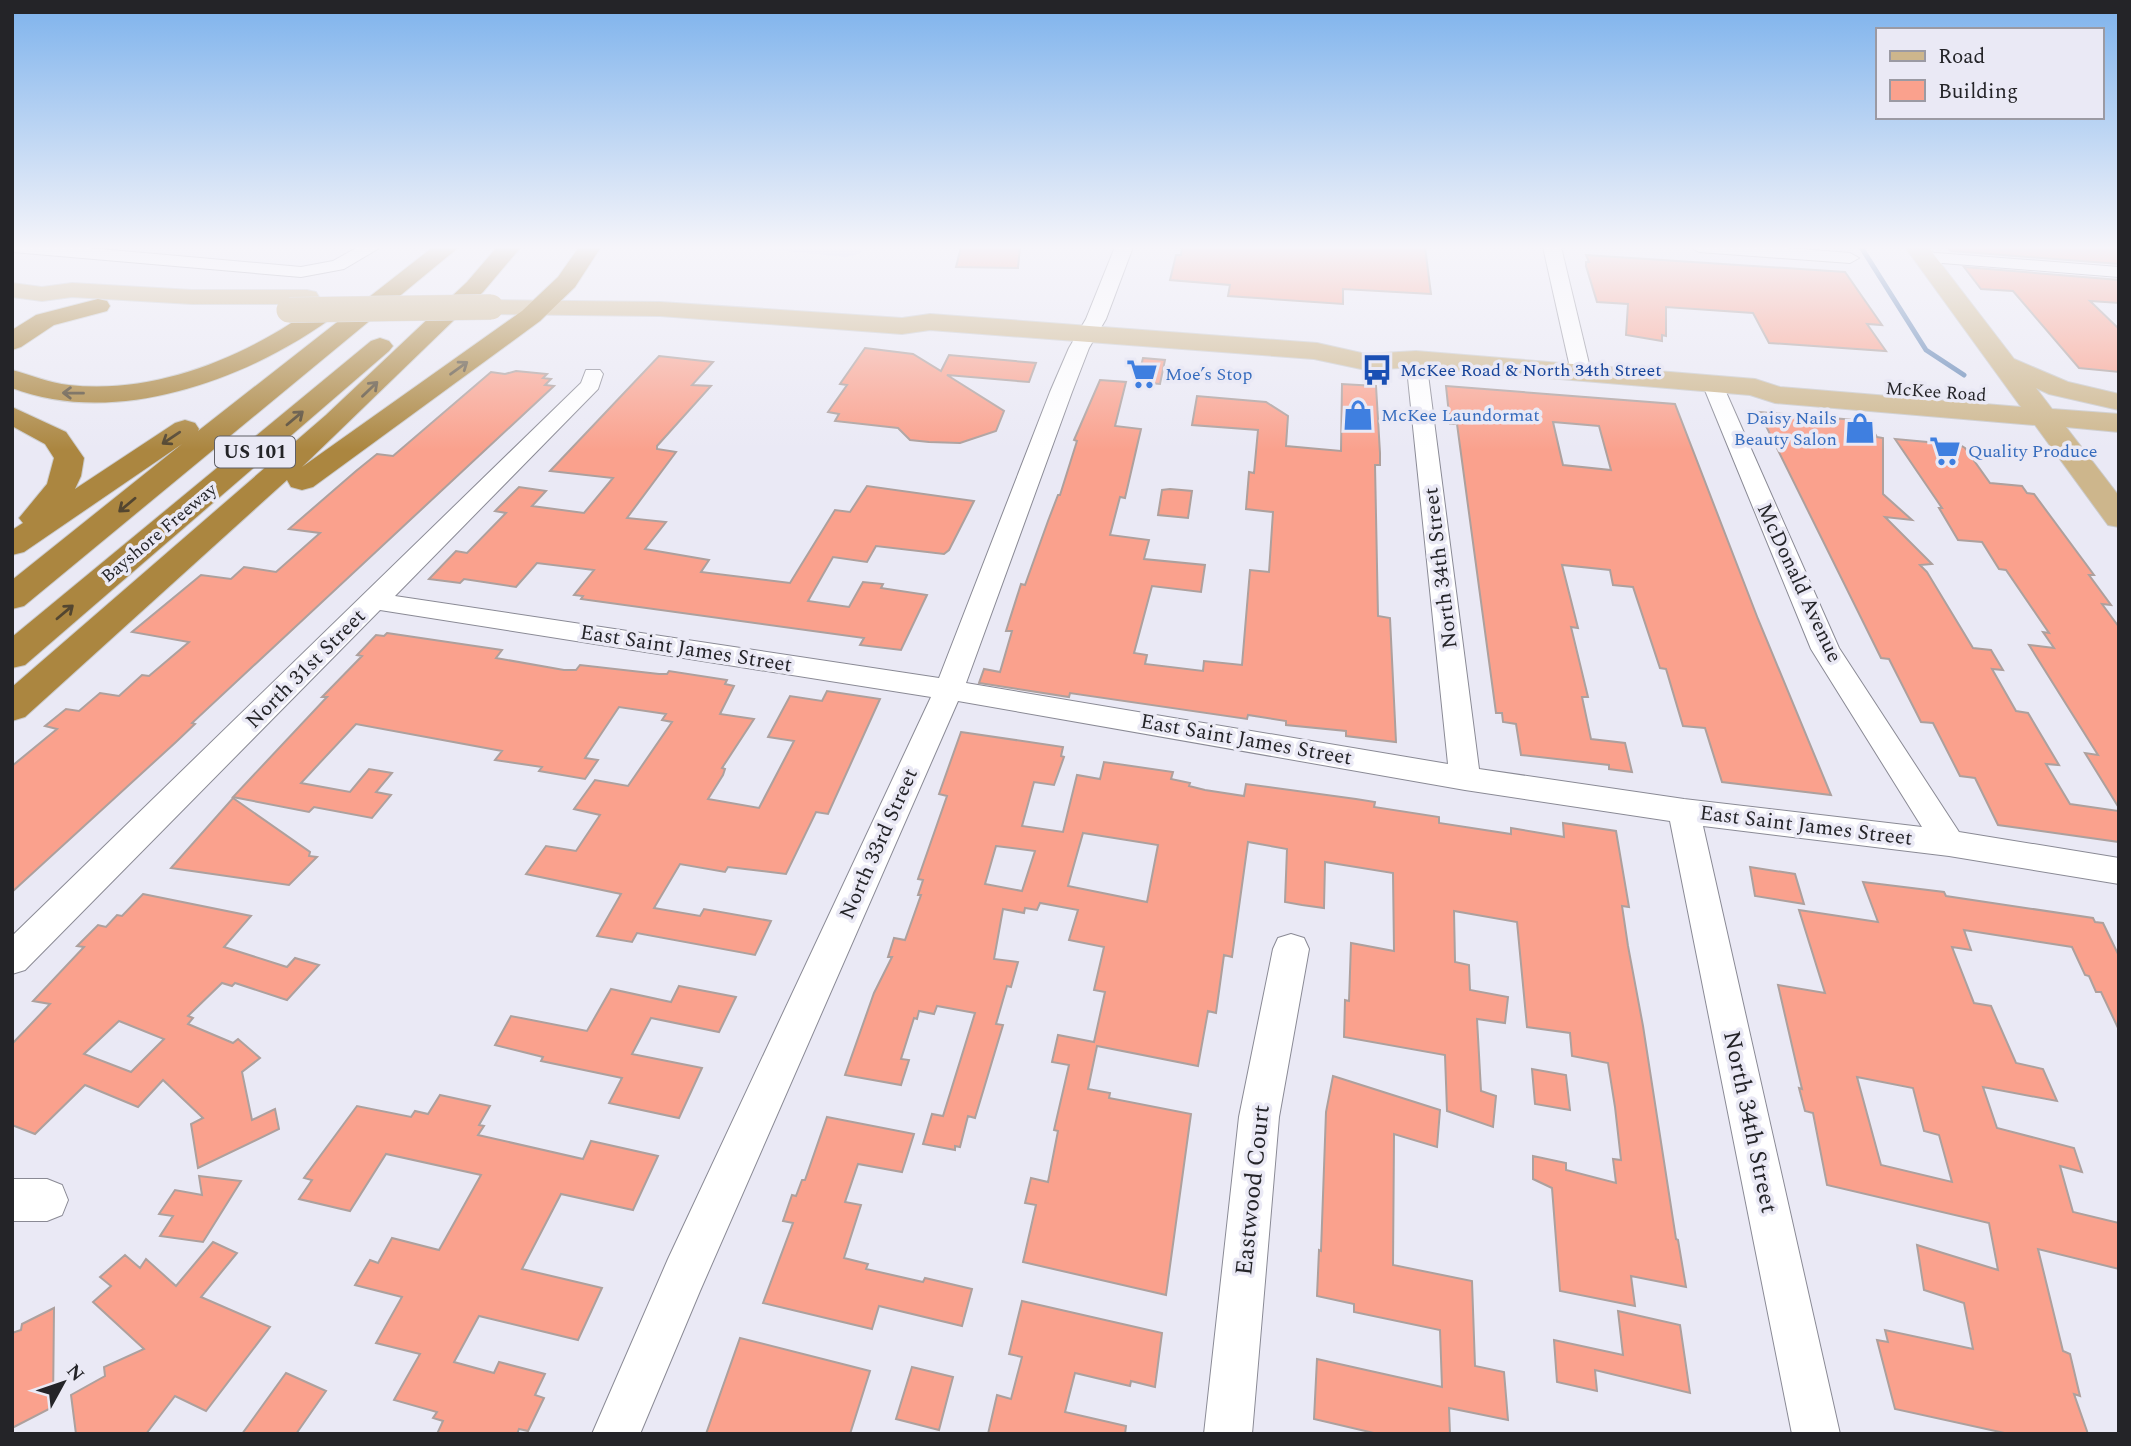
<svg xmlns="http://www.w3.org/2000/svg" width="2131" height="1446" viewBox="0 0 2131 1446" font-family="Spectral,serif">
  <rect width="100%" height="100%" fill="#eae9f5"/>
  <polygon fill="#d4d1fa" points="743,247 865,247 859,254 846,257"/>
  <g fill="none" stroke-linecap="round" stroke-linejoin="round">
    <polyline stroke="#6386b5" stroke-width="5" points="1861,247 1926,350 1964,375"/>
  </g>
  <g fill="#faa18d" stroke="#ada09d" stroke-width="2" fill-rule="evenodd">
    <polygon points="961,247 1020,247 1018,268 956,267"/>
    <polygon points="1182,247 1425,247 1431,294 1343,289 1343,304 1228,296 1230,285 1170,280 1176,255 1181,255"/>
    <polygon points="1947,247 2119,247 2119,264 1951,251"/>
    <polygon points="1586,255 1845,272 1882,325 1867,324 1886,351 1769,343 1753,313 1666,307 1666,336 1662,335 1662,341 1626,335 1628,304 1597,302 1586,266 1586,262 1589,262"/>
    <polygon points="1964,267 2119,280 2119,303 2090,301 2119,329 2119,372 2079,368 2013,291 1981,289"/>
    <polygon points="865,348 913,354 941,371 949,355 1036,363 1029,382 947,375 1004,411 996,431 960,443 929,442 910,440 898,428 835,421 839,414 828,412 847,385 840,384"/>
    <polygon points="659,356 713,362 692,385 711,386 657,446 657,449 676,452 627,518 666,522 645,549 709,560 701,572 790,583 835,510 850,512 867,486 974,501 949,550 944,554 876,546 867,562 833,557 808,601 849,607 863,582 883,584 881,588 927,595 901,650 860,645 864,638 581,599 583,596 574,595 594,570 537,563 516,587 464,579 460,583 429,579 456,551 467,553 506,513 495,511 519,487 546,491 532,506 584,513 613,478 550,471"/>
    <polygon points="1143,358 1165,360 1160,384 1137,382"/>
    <polygon points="516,371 547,374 543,378 551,379 545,385 554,386 192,723 195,724 176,742 12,892 12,766 57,729 45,726 66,709 79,711 100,693 119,696 142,675 149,676 189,642 132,632 201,575 231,579 244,567 276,572 320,533 289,529 356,471 377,454 393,456 491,372 505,374"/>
    <polygon points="1100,380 1126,382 1115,426 1141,429 1125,498 1120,497 1110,535 1149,540 1144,559 1205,565 1201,592 1152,586 1134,653 1147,655 1145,664 1203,671 1204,661 1242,665 1250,570 1269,572 1273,512 1246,509 1249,472 1254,473 1258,430 1192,425 1197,396 1266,402 1288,416 1286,446 1341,451 1342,384 1376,386 1380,453 1380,465 1375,465 1378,616 1390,618 1396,742 1346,736 1346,731 1286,725 1286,721 1248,715 1247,719 1070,693 1069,697 979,683 984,669 1000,672 1012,631 1006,631 1021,584 1025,585 1048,521 1058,495 1060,495 1077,441 1074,440"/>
    <path d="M 1446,386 L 1675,404 L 1758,619 L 1831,795 L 1722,782 L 1705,728 L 1683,726 L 1666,669 L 1660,668 L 1633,587 L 1613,585 L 1610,570 L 1562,565 L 1578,628 L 1571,627 L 1588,697 L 1582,697 L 1591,739 L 1625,743 L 1632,772 L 1609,769 L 1609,765 L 1521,755 L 1516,724 L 1503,722 L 1502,713 L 1496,713 L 1457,424 L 1450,424 ZM 1553,422 L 1599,426 L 1611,470 L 1563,465 Z"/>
    <polygon points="1759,412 1867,421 1877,437 1883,438 1883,494 1912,520 1885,517 1932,564 1920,565 1927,572 1973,648 1991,650 2003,670 1992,669 2016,711 2028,713 2059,765 2046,764 2070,804 2119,811 2119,842 1998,825 1975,778 1960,776 1933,723 1921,722 1889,659 1881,658"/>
    <polygon points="1895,439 1960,445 1965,448 1990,483 2022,486 2027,493 2034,494 2094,575 2089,575 2111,605 2102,604 2119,627 2119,808 2085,753 2098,755 2029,645 2054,648 2043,632 2049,633 2006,570 1999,569 1982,542 1958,540 1939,508 1942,508"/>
    <polygon points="1170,489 1192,491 1188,518 1158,515 1162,490"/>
    <polygon points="387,633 502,650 496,658 564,670 576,670 580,665 659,674 667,674 669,671 727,680 725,684 734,686 720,714 754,719 722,768 725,769 723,775 708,799 759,808 794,741 768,737 790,696 822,701 827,691 880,699 828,814 816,812 786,874 728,867 725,872 680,864 654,908 700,916 704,909 771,921 755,955 637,933 632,942 597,936 621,894 526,874 546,846 576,851 600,815 574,809 595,780 628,786 672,722 662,720 666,714 619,707 585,758 598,760 585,779 539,771 542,767 495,760 502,751 356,724 301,783 350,792 369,769 392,773 376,792 391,795 372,818 314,807 309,812 233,797 327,697 322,697 362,656 357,655 376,635 384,636"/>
    <path d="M 961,732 L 1063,747 L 1061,756 L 1064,757 L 1054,785 L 1034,782 L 1022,826 L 1063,832 L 1077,775 L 1100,779 L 1104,762 L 1173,772 L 1171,779 L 1190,783 L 1189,786 L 1205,790 L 1244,796 L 1246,784 L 1356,799 L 1375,802 L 1374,807 L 1439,817 L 1439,823 L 1511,834 L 1511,828 L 1564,837 L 1563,823 L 1616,831 L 1629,907 L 1622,906 L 1628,946 L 1643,1026 L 1676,1239 L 1678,1240 L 1686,1287 L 1631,1276 L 1635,1306 L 1560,1291 L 1552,1188 L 1533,1179 L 1533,1156 L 1566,1163 L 1566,1170 L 1616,1183 L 1613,1159 L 1621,1160 L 1615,1107 L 1608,1063 L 1572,1056 L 1570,1033 L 1527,1027 L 1517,922 L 1454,911 L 1455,962 L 1469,965 L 1470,990 L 1508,997 L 1505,1023 L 1477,1019 L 1481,1091 L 1496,1096 L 1493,1127 L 1447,1111 L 1445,1055 L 1344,1037 L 1345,1000 L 1349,1001 L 1351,943 L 1394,951 L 1393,873 L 1325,862 L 1324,908 L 1302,905 L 1285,902 L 1287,849 L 1248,842 L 1232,957 L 1224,955 L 1216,1013 L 1208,1011 L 1198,1066 L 1097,1046 L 1088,1089 L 1110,1093 L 1109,1098 L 1191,1114 L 1166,1295 L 1023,1262 L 1036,1205 L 1025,1203 L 1031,1178 L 1048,1182 L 1058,1131 L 1054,1130 L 1069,1065 L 1052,1062 L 1058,1035 L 1094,1042 L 1105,992 L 1094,990 L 1104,947 L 1069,940 L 1078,910 L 1040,903 L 1037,910 L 1025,908 L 1024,913 L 1003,909 L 994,959 L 1018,962 L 1011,987 L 1007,986 L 996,1024 L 1003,1025 L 975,1118 L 968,1116 L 960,1147 L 955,1146 L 955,1150 L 923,1144 L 932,1114 L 943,1116 L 975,1013 L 937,1006 L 934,1014 L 919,1011 L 917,1019 L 914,1018 L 901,1059 L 909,1060 L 901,1085 L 845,1075 L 874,993 L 892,957 L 888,957 L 894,938 L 905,940 L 921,895 L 918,895 L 923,880 L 918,879 L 947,796 L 939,794 ZM 1083,833 L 1158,845 L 1147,902 L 1068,886 ZM 996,846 L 1035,851 L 1022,891 L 985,884 Z"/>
    <polygon points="233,798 310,852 309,856 317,857 289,885 171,868"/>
    <polygon points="1750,867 1795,874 1804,904 1755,896"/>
    <path d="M 1863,882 L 1944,892 L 1946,896 L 2093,918 L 2095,922 L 2103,923 L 2119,956 L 2119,1030 L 2101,992 L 2096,992 L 2089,976 L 2085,975 L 2072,947 L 1964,930 L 1971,950 L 1952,947 L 1974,1003 L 1991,1006 L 2016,1063 L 2043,1069 L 2057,1101 L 1983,1087 L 1997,1128 L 2074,1148 L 2082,1172 L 2060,1166 L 2073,1212 L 2119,1223 L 2119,1269 L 2038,1249 L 2063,1351 L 2070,1354 L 2080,1396 L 2074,1394 L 2088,1434 L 2009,1434 L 1895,1409 L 1877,1340 L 1888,1342 L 1885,1330 L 1973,1349 L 1964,1303 L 1924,1290 L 1917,1245 L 1998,1270 L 1989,1223 L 1827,1185 L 1813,1113 L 1805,1111 L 1799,1088 L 1802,1089 L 1778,985 L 1825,993 L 1799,910 L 1878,922 ZM 1857,1077 L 1913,1088 L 1924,1131 L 1939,1135 L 1952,1182 L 1881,1165 Z"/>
    <path d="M 143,894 L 251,916 L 224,947 L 287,967 L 295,958 L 319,965 L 287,1000 L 235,983 L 232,986 L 222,983 L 188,1016 L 193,1018 L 188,1024 L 233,1043 L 238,1039 L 260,1058 L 242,1072 L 252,1120 L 275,1109 L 279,1129 L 198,1168 L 191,1124 L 203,1118 L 163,1080 L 138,1107 L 85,1085 L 35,1134 L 12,1125 L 12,1044 L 50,1004 L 33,1001 L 84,947 L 77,946 L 98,925 L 106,927 L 117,915 L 122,916 ZM 119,1021 L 164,1039 L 131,1072 L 84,1054 Z"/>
    <polygon points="679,986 736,997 719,1032 651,1018 632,1054 702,1068 679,1118 609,1103 622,1078 541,1061 543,1057 495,1045 511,1016 587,1031 611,989 671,1002"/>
    <polygon points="1532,1069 1566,1075 1570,1110 1535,1104"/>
    <polygon points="1333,1076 1440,1110 1437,1147 1394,1134 1393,1265 1472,1281 1475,1366 1504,1372 1508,1420 1449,1408 1450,1434 1378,1434 1314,1419 1317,1359 1442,1387 1440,1330 1354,1312 1354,1304 1317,1296 1319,1250 1321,1251 1326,1112"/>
    <polygon points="440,1095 490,1106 479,1125 484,1126 478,1135 583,1159 591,1141 658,1156 633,1210 561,1194 522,1269 602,1288 578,1340 479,1316 454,1362 494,1373 499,1362 545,1374 535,1395 544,1398 528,1431 519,1429 517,1434 437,1434 443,1421 433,1418 437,1412 394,1400 420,1354 376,1343 402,1297 355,1285 370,1260 378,1263 392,1238 439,1250 481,1175 386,1154 350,1211 299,1199 312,1180 304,1178 357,1106 411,1117 415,1111 428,1114"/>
    <polygon points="827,1117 914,1134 902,1172 858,1164 845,1202 861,1205 844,1258 868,1264 866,1269 923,1282 925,1278 972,1289 962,1326 879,1306 872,1329 763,1303 793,1223 783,1221 792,1195 796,1196 802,1180 805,1180"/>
    <polygon points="199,1176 241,1181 203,1242 160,1236 173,1216 159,1214 175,1190 202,1195"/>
    <polygon points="213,1242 237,1253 201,1297 270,1327 206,1411 175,1396 146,1434 76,1434 71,1395 105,1376 104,1367 144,1349 93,1302 111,1286 100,1277 125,1255 140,1268 146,1259 176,1286"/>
    <polygon points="1022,1301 1162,1333 1155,1387 1131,1381 1130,1386 1075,1373 1065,1412 1126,1426 1125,1434 988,1434 997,1395 1011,1399 1022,1357 1009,1354"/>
    <polygon points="54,1308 53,1407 12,1428 12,1333 21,1330 22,1324"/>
    <polygon points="1618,1311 1680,1325 1690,1393 1595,1370 1597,1391 1557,1382 1554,1340 1623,1355"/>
    <polygon points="740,1338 870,1371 850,1434 706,1434"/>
    <polygon points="912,1367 953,1377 939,1430 896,1419"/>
    <polygon points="286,1373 326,1391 296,1434 242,1434"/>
  </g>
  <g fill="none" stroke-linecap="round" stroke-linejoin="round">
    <defs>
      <g id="minor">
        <polygon points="12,247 77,247 301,267 333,261 358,247 381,247 344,269 301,277 13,252"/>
        <polygon points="1115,247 1133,247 1106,319 1089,348 1072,392 966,683 1448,764 1406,359 1409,355 1423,355 1426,359 1479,769 1684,799 1922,827 1811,649 1702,383 1705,379 1719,379 1722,383 1839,648 1959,832 2119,858 2119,884 1949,856 1703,826 1840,1434 1792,1434 1670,821 1465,790 958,701 700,1291 640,1434 592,1434 668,1259 931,697 380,610 25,970 12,974 12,936 581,383 586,370 600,370 603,374 598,389 395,596 939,678 1050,392 1069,348 1086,319"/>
        <polygon points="1543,247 1561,247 1591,372 1588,376 1574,376 1571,372"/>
        <polygon points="1690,247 1775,247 1850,253 1859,258 1850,263 1699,252"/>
        <polygon points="1923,252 2119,267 2119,277 1917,261 1914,257 1917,253"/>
        <polygon points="1291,934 1304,938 1309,949 1279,1117 1252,1434 1204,1434 1239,1117 1273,949 1278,938"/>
        <polygon points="12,1179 47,1179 62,1185 68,1200 62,1215 47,1221 12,1221"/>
      </g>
      <g id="major">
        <polygon points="1905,247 1928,247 2014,359 2068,382 2119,394 2119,410 2049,394 2036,388 2052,409 2119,414 2119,432 2066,427 2119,496 2119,527 2108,525 2035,425 1775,403 1750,395 1416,367 1366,370 1314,359 930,330 902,334 660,316 491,314 482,312 479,307 482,302 491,300 660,302 902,318 930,314 1317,343 1366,354 1416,351 1755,379 1780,387 2021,407"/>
        <polygon points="12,283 42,287 72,283 192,290 307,290 316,292 319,297 316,302 307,304 192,304 72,297 42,301 12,297"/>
      </g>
      <g id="highway">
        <polygon points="433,247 459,247 24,606 12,609 12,580 182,444 24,552 12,555 12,530 23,523 19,518 47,484 54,458 45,444 12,426 12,407 66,432 84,458 81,476 75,489 175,423 185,420 195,423 199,429 198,431"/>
        <polygon points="497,247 521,247 483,292 302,467 522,311 558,277 579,247 601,247 575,287 540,321 313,487 302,490 291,487 287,480 25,717 12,721 12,687 326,415 467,282"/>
        <polygon points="98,299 107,301 110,306 107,311 54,325 21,347 12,350 12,330 36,315"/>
        <path d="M 331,300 L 340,302 L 343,307 L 340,312 C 254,377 119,429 12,388 L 12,370 C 32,375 49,383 69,385 C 159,395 252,354 322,302 Z"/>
        <polygon points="380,338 389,341 393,346 389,351 25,665 12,668 12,637 371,341"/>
      </g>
    </defs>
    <use href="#minor" stroke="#8a8a95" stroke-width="2"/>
    <use href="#major" stroke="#cacacb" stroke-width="2"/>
    <use href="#highway" stroke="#cacacb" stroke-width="2"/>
    <use href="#minor" fill="#fff" fill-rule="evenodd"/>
    <use href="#major" fill="#cdb68c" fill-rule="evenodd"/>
    <use href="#highway" fill="#ab8640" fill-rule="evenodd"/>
    <defs>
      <polyline id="major-bridge" points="289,310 491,307"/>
    </defs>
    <use href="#major-bridge" stroke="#cacacb" stroke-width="26" stroke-linecap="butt"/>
    <use href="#major-bridge" stroke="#cdb68c" stroke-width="25"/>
  </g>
  <defs><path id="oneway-shaft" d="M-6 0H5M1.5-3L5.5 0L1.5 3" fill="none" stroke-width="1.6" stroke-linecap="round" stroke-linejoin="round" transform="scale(1.75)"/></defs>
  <g stroke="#534630">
    <use href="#oneway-shaft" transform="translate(459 368) rotate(-36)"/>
    <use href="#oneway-shaft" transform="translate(370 389) rotate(-44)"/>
    <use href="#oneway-shaft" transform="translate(73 393) rotate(-179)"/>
    <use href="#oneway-shaft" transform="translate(295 418) rotate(-40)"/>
    <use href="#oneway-shaft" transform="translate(171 438) rotate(146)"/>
    <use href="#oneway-shaft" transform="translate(127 505) rotate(140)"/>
    <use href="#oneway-shaft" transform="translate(65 612) rotate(-40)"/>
  </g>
  <linearGradient id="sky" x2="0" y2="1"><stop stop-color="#7db2ec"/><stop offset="0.55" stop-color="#f6f5fa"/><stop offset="1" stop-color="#f6f5fa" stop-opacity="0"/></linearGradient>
  <rect width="2131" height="450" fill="url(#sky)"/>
  <defs>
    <symbol id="bus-bare" viewBox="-9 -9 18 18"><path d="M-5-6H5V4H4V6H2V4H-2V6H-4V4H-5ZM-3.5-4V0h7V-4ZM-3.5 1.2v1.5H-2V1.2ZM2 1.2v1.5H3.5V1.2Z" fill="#1a4fb4" stroke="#eae9f5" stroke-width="2.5" paint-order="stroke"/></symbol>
    <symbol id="supermarket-bare" viewBox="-9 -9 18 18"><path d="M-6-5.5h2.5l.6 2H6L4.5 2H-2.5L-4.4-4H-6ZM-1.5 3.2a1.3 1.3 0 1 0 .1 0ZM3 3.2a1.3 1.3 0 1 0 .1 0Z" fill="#3f7fe0" stroke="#eae9f5" stroke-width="2.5" paint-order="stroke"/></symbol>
    <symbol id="shop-bare" viewBox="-9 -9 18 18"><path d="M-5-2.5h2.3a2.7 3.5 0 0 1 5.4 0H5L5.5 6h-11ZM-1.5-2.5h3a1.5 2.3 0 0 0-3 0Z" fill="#3f7fe0" stroke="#eae9f5" stroke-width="2.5" paint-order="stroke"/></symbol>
  </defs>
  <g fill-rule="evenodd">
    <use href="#bus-bare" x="1355" y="348" width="44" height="44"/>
    <use href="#supermarket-bare" x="1120" y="352" width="44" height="44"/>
    <use href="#shop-bare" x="1336" y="393" width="44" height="44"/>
    <use href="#shop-bare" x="1838" y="406" width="44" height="44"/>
    <use href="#supermarket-bare" x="1923" y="429" width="44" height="44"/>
  </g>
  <g text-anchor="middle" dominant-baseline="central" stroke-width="7" stroke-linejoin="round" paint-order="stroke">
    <g font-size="18" fill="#164399" stroke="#eae9f5" text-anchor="start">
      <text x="1400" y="370">McKee Road &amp; North 34th Street</text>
    </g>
    <g font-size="18" fill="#366cbe" stroke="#eae9f5" text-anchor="start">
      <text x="1165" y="374">Moe’s Stop</text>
      <text x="1381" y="415">McKee Laundormat</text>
      <text x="1837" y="418" text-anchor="end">Daisy Nails<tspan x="1837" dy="21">Beauty Salon</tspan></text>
      <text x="1968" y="451">Quality Produce</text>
    </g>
    <g font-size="18" fill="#242428" stroke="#eae9f5">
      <text transform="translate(1936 392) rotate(4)">McKee Road</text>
      <text transform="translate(159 533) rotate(-40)">Bayshore Freeway</text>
    </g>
    <rect fill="#eae9f5" stroke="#5f5f66" stroke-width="2" x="215" y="436.5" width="80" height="31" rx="5"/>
    <g font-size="19" font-weight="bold" fill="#242428">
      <text x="255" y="452">US 101</text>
    </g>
    <g font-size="21" fill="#242428" stroke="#eae9f5">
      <text transform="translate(1441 568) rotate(-97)">North 34th Street</text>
      <text transform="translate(1799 583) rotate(65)">McDonald Avenue</text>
      <text transform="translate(686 649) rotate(9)">East Saint James Street</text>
      <text transform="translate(306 669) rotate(-45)">North 31st Street</text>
      <text transform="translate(1246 740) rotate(10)">East Saint James Street</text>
      <text transform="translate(1806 826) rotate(7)">East Saint James Street</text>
      <text transform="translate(879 844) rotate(-66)">North 33rd Street</text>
    </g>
    <g font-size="24" fill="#242428" stroke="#eae9f5">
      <text transform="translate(1750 1122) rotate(78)">North 34th Street</text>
      <text transform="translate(1253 1190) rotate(-84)">Eastwood Court</text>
    </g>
  </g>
  <rect width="2131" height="1446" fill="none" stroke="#242428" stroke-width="28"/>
  <rect x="1876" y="28" width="228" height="91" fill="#eae9f5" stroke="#9b9aa3" stroke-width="2"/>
  <rect x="1890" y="51" width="35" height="10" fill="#cdb68c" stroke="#9b9aa3" stroke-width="2"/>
  <text x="1938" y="63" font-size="21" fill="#242428">Road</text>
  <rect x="1890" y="80" width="35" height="21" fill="#faa18d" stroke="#9b9aa3" stroke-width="2"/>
  <text x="1938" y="98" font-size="21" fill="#242428">Building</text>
  <g transform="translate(63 1383) rotate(50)" stroke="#eae9f5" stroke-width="5" paint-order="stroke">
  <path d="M0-5L12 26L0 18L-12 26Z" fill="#242428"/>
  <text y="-10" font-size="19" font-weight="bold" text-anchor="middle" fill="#242428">N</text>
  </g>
</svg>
